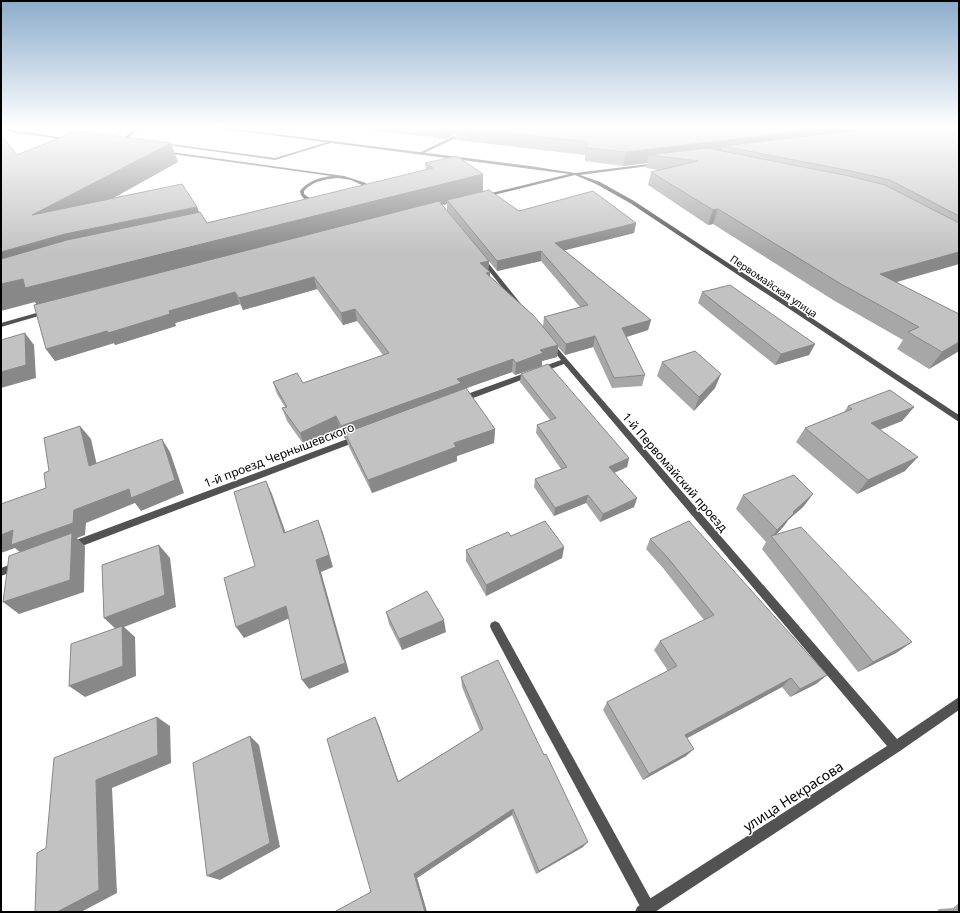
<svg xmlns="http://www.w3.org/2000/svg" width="960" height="913" viewBox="0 0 960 913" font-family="'Noto Sans',sans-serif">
  <rect width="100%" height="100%" fill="#fff"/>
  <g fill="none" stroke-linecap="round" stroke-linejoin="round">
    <g fill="#525252" fill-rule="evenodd">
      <polygon points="4,126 8,126 11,130 70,139 68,140 10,132"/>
      <polygon points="138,126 142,126 128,138 134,139 134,141 124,140 124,138"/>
      <polygon points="331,141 334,142 275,160 161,144 163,143 275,158"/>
      <path d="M 164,151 L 344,176 L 366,183 L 366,191 C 353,204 327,209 310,202 C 305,200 300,196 300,191 C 308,181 318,178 331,176 L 165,153 ZM 338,178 L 351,180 L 362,185 L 362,191 C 346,202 320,208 304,194 L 304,191 C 313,181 325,179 338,178 Z"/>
      <polygon points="495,621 499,623 653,903 655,908 653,912 643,912 491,629 490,626 491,623"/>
    </g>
    <g fill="#525252" fill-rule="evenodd">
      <polygon points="466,133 467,135 458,137 422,154 419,153 456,135"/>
      <polygon points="481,259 485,259 521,304 521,306 517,306 481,261"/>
      <polygon points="551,342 553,343 897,739 959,697 959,710 900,751 655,912 635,912 637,907 887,746 564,364 543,372 539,372 538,370 539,368 561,360 548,344"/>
      <polygon points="528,372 530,372 533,374 532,376 465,401 462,401 458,399 459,397"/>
      <polygon points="358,435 362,438 361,440 74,549 71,550 68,549 66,546 68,543"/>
      <polygon points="17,562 20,563 22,566 20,569 1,576 1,568"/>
    </g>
    <g fill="#525252" fill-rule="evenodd">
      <polygon points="201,126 212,126 530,166 575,173 657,163 656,165 580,175 600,182 634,201 959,415 959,422 630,203 596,184 575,175 485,197 483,197 483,195 569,174"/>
      <polygon points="47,310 50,312 49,313 1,327 1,323"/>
    </g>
  </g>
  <g fill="#a7a7a7" fill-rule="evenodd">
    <polygon points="339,126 959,126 959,264 897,282 959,351 929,369 897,349 903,340 833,300 713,224 708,225 648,185 651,172 658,170 646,168 647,163 623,166 585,161 585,155 455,140 455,134 445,139"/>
    <path d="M 17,155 L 178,162 L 113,198 L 197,207 L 199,213 L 207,223 L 426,170 L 425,163 L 483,191 L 519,211 L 636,223 L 634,233 L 564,250 L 651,320 L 648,330 L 626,337 L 645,375 L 642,386 L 612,388 L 593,347 L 565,355 L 558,347 L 557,357 L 542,361 L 542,366 L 515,375 L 512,372 L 461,390 L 495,429 L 494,443 L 457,456 L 457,461 L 372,493 L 349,447 L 346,438 L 345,439 L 340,428 L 304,445 L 287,421 L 282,408 L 285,407 L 277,394 L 273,382 L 303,383 L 383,355 L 357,321 L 343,325 L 317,289 L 243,310 L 240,304 L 175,323 L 176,326 L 115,345 L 114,343 L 55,361 L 46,349 L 37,305 L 35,302 ZM 447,204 L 447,210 L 497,271 L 541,261 L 580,307 L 544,317 L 543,326 L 490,277 L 490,272 L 488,271 L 489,261 L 442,205 Z"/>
    <polygon points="702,292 815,344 809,355 775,365 698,303"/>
    <polygon points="662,362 715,388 694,411 657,376"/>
    <polygon points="521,374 629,458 627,467 614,473 637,498 634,507 600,522 586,503 554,516 534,487 535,479 561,469 536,433 537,425 550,420 520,382"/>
    <polygon points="848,406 914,407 902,421 880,430 905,471 857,494 796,442 805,428 844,412"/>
    <polygon points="813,494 803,507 788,520 784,526 776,534 912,642 896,653 858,672 762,549 766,542 736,509 743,495"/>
    <polygon points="511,536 564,547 562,558 486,596 466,561 466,550"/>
    <polygon points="650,539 827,675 816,684 790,697 782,687 687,738 686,756 643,780 603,710 607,702 668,671 654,650 660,641 704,620 663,568 646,549"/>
    <polygon points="386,612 446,632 402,650 389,624"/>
    <polygon points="461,677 583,847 536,874 512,815 417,878 427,912 336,912 371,892 375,717 379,726 398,781 480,731 462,687"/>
    <polygon points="959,903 959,912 936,912 939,909 953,908"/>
  </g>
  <g fill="#888">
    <polygon points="445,126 520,126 455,127 455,134 445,139"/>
    <polygon points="849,126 947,126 811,143 816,130"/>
    <polygon points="806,131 801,144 722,146 720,154 649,155 647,163 623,166 626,152"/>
    <polygon points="171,143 178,162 45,236 32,215"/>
    <polygon points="483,174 483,194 447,200 447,204 41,311 35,302 1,311 1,284"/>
    <polygon points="197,207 205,228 1,278 1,252 65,234"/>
    <polygon points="718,209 713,224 708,225 713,210"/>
    <polygon points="636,223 634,233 554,253 555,243"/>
    <polygon points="541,251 541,261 497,271 497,261"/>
    <polygon points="959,252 959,264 871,289 880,274"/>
    <polygon points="489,261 488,273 480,263"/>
    <polygon points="490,272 490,284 486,273"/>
    <polygon points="314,277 317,289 243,310 239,298"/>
    <polygon points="235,292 240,304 175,323 176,326 115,345 114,343 55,361 46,349 169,311"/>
    <polygon points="355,309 357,321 343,325 341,313"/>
    <polygon points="651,320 648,330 620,339 622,328"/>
    <polygon points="25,333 34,345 36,378 1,388 1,372"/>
    <polygon points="595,336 593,347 565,355 566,344"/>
    <polygon points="959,342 959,351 929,369 942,352"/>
    <polygon points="815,344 809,355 775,365 781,354"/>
    <polygon points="558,345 557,357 542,361 542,366 515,375 516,363 540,350"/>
    <polygon points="513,359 512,372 461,390 461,396 345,433 346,438 345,439 341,426 457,379"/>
    <polygon points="721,374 715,388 694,411 699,397"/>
    <polygon points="914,407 902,421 861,437 871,423"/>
    <polygon points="336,416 340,428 304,445 300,433"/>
    <polygon points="80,426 91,439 100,479 89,466"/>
    <polygon points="495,429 494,443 457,456 457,461 372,493 368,480 454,443"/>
    <polygon points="162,439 170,452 184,493 141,511 135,503 86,523 85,535 77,538 85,546 84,592 19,614 3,602 26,557 15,548 1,553 1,535 13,530 74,510"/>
    <polygon points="918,457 905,471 857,494 868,480"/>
    <polygon points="629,458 627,467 607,476 609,467"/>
    <polygon points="266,481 272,494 290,545 284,533"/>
    <polygon points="813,494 803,507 788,520 784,526 773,538 772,537 777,530 793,512"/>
    <polygon points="588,495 586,503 554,516 555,508"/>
    <polygon points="637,498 634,507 600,522 603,514"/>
    <polygon points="318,520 323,533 333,567 321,572 349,672 309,689 302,680 316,560"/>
    <polygon points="159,545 170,558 176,607 124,627 135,637 136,676 85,697 69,686 117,630 104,618"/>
    <polygon points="564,547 562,558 486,596 486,585"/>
    <polygon points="286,606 292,617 244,638 236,627"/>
    <polygon points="444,620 446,632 402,650 399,639"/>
    <polygon points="912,642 896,653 858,672 873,662"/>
    <polygon points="827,675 816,684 790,697 800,689"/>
    <polygon points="791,678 782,687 678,743 685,735"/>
    <polygon points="157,717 170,726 171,763 112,788 117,893 81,912 57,912 96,780"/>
    <polygon points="375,717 379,726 401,789 398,782"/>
    <polygon points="250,736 259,745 280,847 220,880 207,876"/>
    <polygon points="694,749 686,756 643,780 649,774"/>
    <polygon points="513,809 512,815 417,878 427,912 425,912 414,874"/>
    <polygon points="588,842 583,847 536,874 539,871"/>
  </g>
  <g fill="#c2c2c2" stroke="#888">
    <polygon points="463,126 795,126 806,131 626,152 587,148 587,142 455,127"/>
    <polygon points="807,126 849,126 816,130"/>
    <polygon points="892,126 959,126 959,216 890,180 851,171 722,146"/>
    <polygon points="76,131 171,143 32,215 182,184 197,207 65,234 1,252 1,135 17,155"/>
    <polygon points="707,148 849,176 885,185 959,223 959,252 880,274 959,314 959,342 942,352 908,332 919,327 841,284 718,209 713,210 651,172 698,161 649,155"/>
    <polygon points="457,156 483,174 25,288 23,279 1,284 1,259 67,240 200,212 207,223 433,168 425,163"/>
    <polygon points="489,190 519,211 593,191 636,223 555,243 651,320 622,328 645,375 614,378 595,336 566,344 544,317 588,305 541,251 497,261 447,200"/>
    <polygon points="439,201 489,261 480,263 490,272 486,273 534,316 558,345 540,350 543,353 516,363 513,359 457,379 461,383 341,426 336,416 300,433 282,408 287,407 273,382 297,373 303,383 389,353 355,309 341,313 314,277 239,298 235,292 169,311 170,314 108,333 107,331 46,349 34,305"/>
    <polygon points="730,285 815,344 781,354 702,292"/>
    <polygon points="25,333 26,365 1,372 1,340"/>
    <polygon points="695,351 721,374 699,397 662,362"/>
    <polygon points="548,364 629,458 609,467 637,498 603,514 588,495 555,508 535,479 567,467 537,425 556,418 521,374"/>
    <polygon points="466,388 495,429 454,443 456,447 368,480 345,433"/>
    <polygon points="890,390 914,407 871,423 918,457 868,480 805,428 852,409 848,406"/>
    <polygon points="80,426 89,466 162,439 175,480 131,498 129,489 74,510 73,523 11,545 13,530 1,535 1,504 46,488 44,473 49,471 44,438"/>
    <polygon points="794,475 813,494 793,512 794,513 777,530 743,495"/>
    <polygon points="266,481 284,533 318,520 329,555 316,560 345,663 302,680 286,606 236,627 224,578 255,566 234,492"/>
    <polygon points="545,521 564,547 486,585 466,550 508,532 511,536"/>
    <polygon points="689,521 827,675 800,689 791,678 685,735 694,749 649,774 607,702 677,666 660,641 714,615 668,558 650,539"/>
    <polygon points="801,527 912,642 873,662 771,536"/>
    <polygon points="72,533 70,580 3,602 9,556"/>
    <polygon points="159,545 165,595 104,618 102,565"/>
    <polygon points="427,591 444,620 399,639 386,612"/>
    <polygon points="122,626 123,666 69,686 71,644"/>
    <polygon points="498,660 544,755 546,754 588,842 539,871 513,809 414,874 425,912 336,912 336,911 371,892 327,739 375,717 398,782 483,729 461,677"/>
    <polygon points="157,717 158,755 96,780 99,890 57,912 35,912 37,853 46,848 54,758"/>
    <polygon points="250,736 270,843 207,876 193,763"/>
  </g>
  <linearGradient id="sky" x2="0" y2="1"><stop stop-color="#8baccb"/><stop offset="0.5" stop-color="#fff"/><stop offset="1" stop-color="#fff" stop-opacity="0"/></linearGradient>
  <rect width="960" height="254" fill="url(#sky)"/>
  <g text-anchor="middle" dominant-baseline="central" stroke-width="3" stroke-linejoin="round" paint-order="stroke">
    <g font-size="10" fill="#000" stroke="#fff">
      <text transform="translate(774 286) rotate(34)">Первомайская улица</text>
    </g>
    <g font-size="12" fill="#000" stroke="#fff">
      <text transform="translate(279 455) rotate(-21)">1-й проезд Чернышевского</text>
      <text transform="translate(675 472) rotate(49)">1-й Первомайский проезд</text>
    </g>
    <g font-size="14" fill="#000" stroke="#fff">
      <text transform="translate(793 796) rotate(-33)">улица Некрасова</text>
    </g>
  </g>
  <rect width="960" height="913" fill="none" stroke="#000000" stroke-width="4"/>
</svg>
